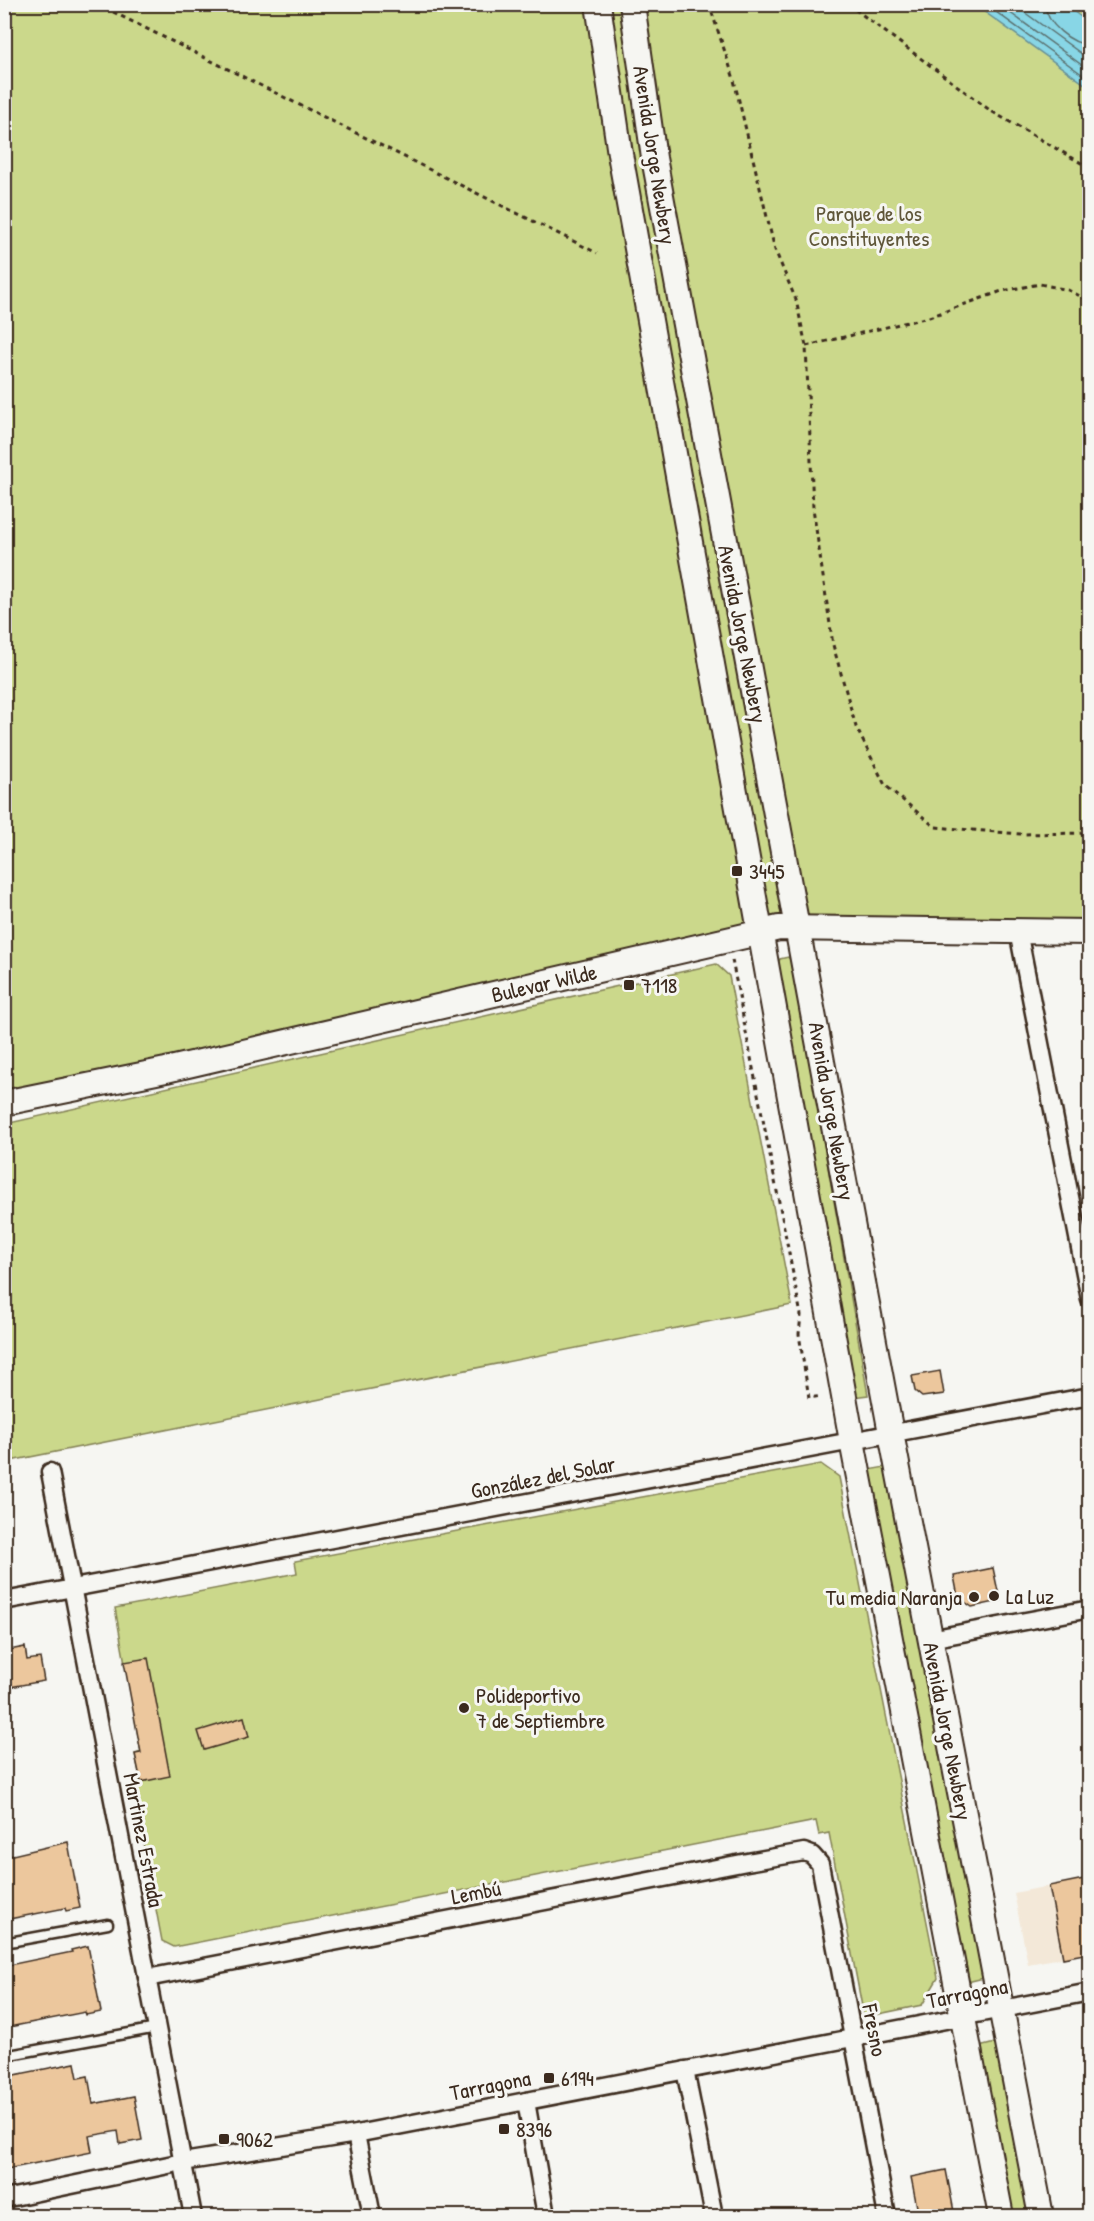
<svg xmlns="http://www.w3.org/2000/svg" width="1094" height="2221" viewBox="0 0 1094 2221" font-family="'Patrick Hand',sans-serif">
  <rect width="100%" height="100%" fill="#f6f6f2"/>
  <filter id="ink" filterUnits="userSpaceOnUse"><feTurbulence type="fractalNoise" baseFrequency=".0167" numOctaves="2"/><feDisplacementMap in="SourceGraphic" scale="12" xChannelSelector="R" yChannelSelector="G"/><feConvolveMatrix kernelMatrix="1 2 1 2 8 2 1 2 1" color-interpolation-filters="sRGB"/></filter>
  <g filter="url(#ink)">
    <polygon fill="#f3e8d8" points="1089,1878 1089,1953 1028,1964 1014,1893"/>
    <g fill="#cbd88b" stroke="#838154" stroke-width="1.5">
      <polygon points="5,5 1089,5 1089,932 798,927 5,1103"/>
      <polygon points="788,957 792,962 868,1395 853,1397 777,965 780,959"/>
      <polygon points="716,964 729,976 792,1305 5,1462 5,1124"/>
      <polygon points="821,1464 839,1477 938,1978 922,2005 864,2017 829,1833 819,1835 816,1821 174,1947 162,1941 132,1783 141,1781 135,1754 141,1752 115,1608 297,1573 295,1561"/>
      <polygon points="885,1467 984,1978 967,1982 868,1470"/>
      <polygon points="995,2043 1029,2216 1011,2216 979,2047"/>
    </g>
    <polygon fill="#88d6e6" stroke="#699196" stroke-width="1.5" points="975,5 1065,5 1089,23 1089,87"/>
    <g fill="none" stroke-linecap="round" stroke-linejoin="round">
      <g stroke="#5a6f6e" stroke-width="1.5">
        <polyline points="985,4 1090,80"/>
        <polyline points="998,4 1090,71"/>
        <polyline points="1013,4 1090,60"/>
        <path d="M 1045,4 C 1046,24 1071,44 1090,45"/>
      </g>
    </g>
    <g fill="#ecc79d" stroke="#3b2a1e" stroke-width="1.5">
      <polygon points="940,1371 944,1394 922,1397 915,1391 912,1376"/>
      <polygon points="993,1568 1000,1601 972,1607 958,1597 954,1576"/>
      <polygon points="25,1647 27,1660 40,1658 44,1681 4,1688 4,1651"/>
      <polygon points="148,1658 170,1776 141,1782 135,1754 141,1753 124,1662"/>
      <polygon points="244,1717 249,1737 204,1750 198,1731"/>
      <polygon points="68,1842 80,1908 66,1911 65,1908 4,1920 4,1857"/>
      <polygon points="1089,1878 1089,1953 1063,1958 1049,1886"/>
      <polygon points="88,1946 101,2012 86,2015 85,2012 4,2028 4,1966 72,1952 71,1950"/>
      <polygon points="75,2063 78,2078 88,2076 93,2104 134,2096 142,2140 120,2144 118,2131 89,2136 92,2152 7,2169 4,2157 4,2077"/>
      <polygon points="946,2170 955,2217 919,2217 911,2177"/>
    </g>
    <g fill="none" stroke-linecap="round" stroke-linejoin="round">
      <defs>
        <g id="lane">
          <polyline points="4,1943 108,1924"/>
          <polyline points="4,2056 157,2028"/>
        </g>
        <g id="street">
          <polyline points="1018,931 1090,1299"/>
          <polyline points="50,1472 193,2216"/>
          <polyline points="4,1601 1090,1396"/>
          <polyline points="930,1639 1090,1609"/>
          <polyline points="147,1978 747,1862 804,1852 812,1855 820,1864 887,2216"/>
          <polyline points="685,2070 714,2216"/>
          <polyline points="526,2101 546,2216"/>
          <polyline points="356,2134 372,2216"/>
          <polyline points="4,2199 183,2162 356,2134 1090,1992"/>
        </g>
        <g id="secondary">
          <polyline points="598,4 620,154 852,1441 1001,2216"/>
          <polyline points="632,4 654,158 891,1433 1041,2216"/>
          <polyline points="4,1103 166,1070 779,928 1090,932"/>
        </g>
      </defs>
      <use href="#lane" stroke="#3b2a1e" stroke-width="13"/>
      <use href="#street" stroke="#3b2a1e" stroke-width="21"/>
      <use href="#secondary" stroke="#3b2a1e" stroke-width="28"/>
      <g stroke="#3b2a1e" stroke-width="3" stroke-dasharray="4.5 4.5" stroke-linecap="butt">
        <polyline points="97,4 597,253"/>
        <polyline points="709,4 733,76 775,250 796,300 806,346 813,508 833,645 856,727 885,785 935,827 1021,834 1090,833"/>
        <polyline points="848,4 991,111 1090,168"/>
        <polyline points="806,346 929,317 1002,291 1040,284 1068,290 1090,301"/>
        <polyline points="732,960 801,1315 799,1334 809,1398 822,1396"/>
      </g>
      <use href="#lane" stroke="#f6f6f2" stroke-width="8"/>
      <use href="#street" stroke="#f6f6f2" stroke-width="16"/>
      <use href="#secondary" stroke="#f6f6f2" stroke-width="24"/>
    </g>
  </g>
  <g fill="#3b2a1e" stroke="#f6f6f2" stroke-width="2">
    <rect x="731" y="865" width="12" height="12" rx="3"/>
    <rect x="623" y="979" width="12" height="12" rx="3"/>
    <circle cx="994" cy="1596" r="6"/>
    <circle cx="974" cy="1597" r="6"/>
    <circle cx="464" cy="1708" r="6"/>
    <rect x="543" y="2072" width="12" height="12" rx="3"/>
    <rect x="498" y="2123" width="12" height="12" rx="3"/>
    <rect x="218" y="2133" width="12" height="12" rx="3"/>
  </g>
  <g text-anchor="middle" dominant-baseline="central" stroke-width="6" stroke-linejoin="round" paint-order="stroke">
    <g font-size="22" fill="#3b2a1e" stroke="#f6f6f2">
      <text transform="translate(655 155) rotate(81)">Avenida Jorge Newbery</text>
      <text transform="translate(743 634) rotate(79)">Avenida Jorge Newbery</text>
      <text transform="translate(544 983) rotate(-13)">Bulevar Wilde</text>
      <text transform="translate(832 1111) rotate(80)">Avenida Jorge Newbery</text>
      <text transform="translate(543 1477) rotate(-11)">González del Solar</text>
      <text transform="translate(948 1731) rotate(79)">Avenida Jorge Newbery</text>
      <text transform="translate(144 1840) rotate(79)">Martinez Estrada</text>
      <text transform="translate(476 1892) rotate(-11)">Lembú</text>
      <text transform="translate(967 1993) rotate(-11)">Tarragona</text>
      <text transform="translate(875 2030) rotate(79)">Fresno</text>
      <text transform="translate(490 2085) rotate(-11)">Tarragona</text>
    </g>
    <g font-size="22" fill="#5f5639" stroke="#f6f6f2">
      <text x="869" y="213">Parque de los<tspan x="869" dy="25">Constituyentes</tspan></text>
    </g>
    <g font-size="22" fill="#3b2a1e" stroke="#f6f6f2" text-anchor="start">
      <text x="749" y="871">3445</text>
      <text x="641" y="985">7118</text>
      <text x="1006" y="1596">La Luz</text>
      <text x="962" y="1597" text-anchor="end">Tu media Naranja</text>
      <text x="476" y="1695">Polideportivo<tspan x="476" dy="25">7 de Septiembre</tspan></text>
      <text x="561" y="2078">6194</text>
      <text x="516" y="2129">8396</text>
      <text x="236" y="2139">9062</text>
    </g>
  </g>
  <rect width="1094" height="2221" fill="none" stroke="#f6f6f2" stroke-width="24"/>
  <rect x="12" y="12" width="1070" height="2197" fill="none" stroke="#3b2a1e" stroke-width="2" filter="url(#ink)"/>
</svg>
